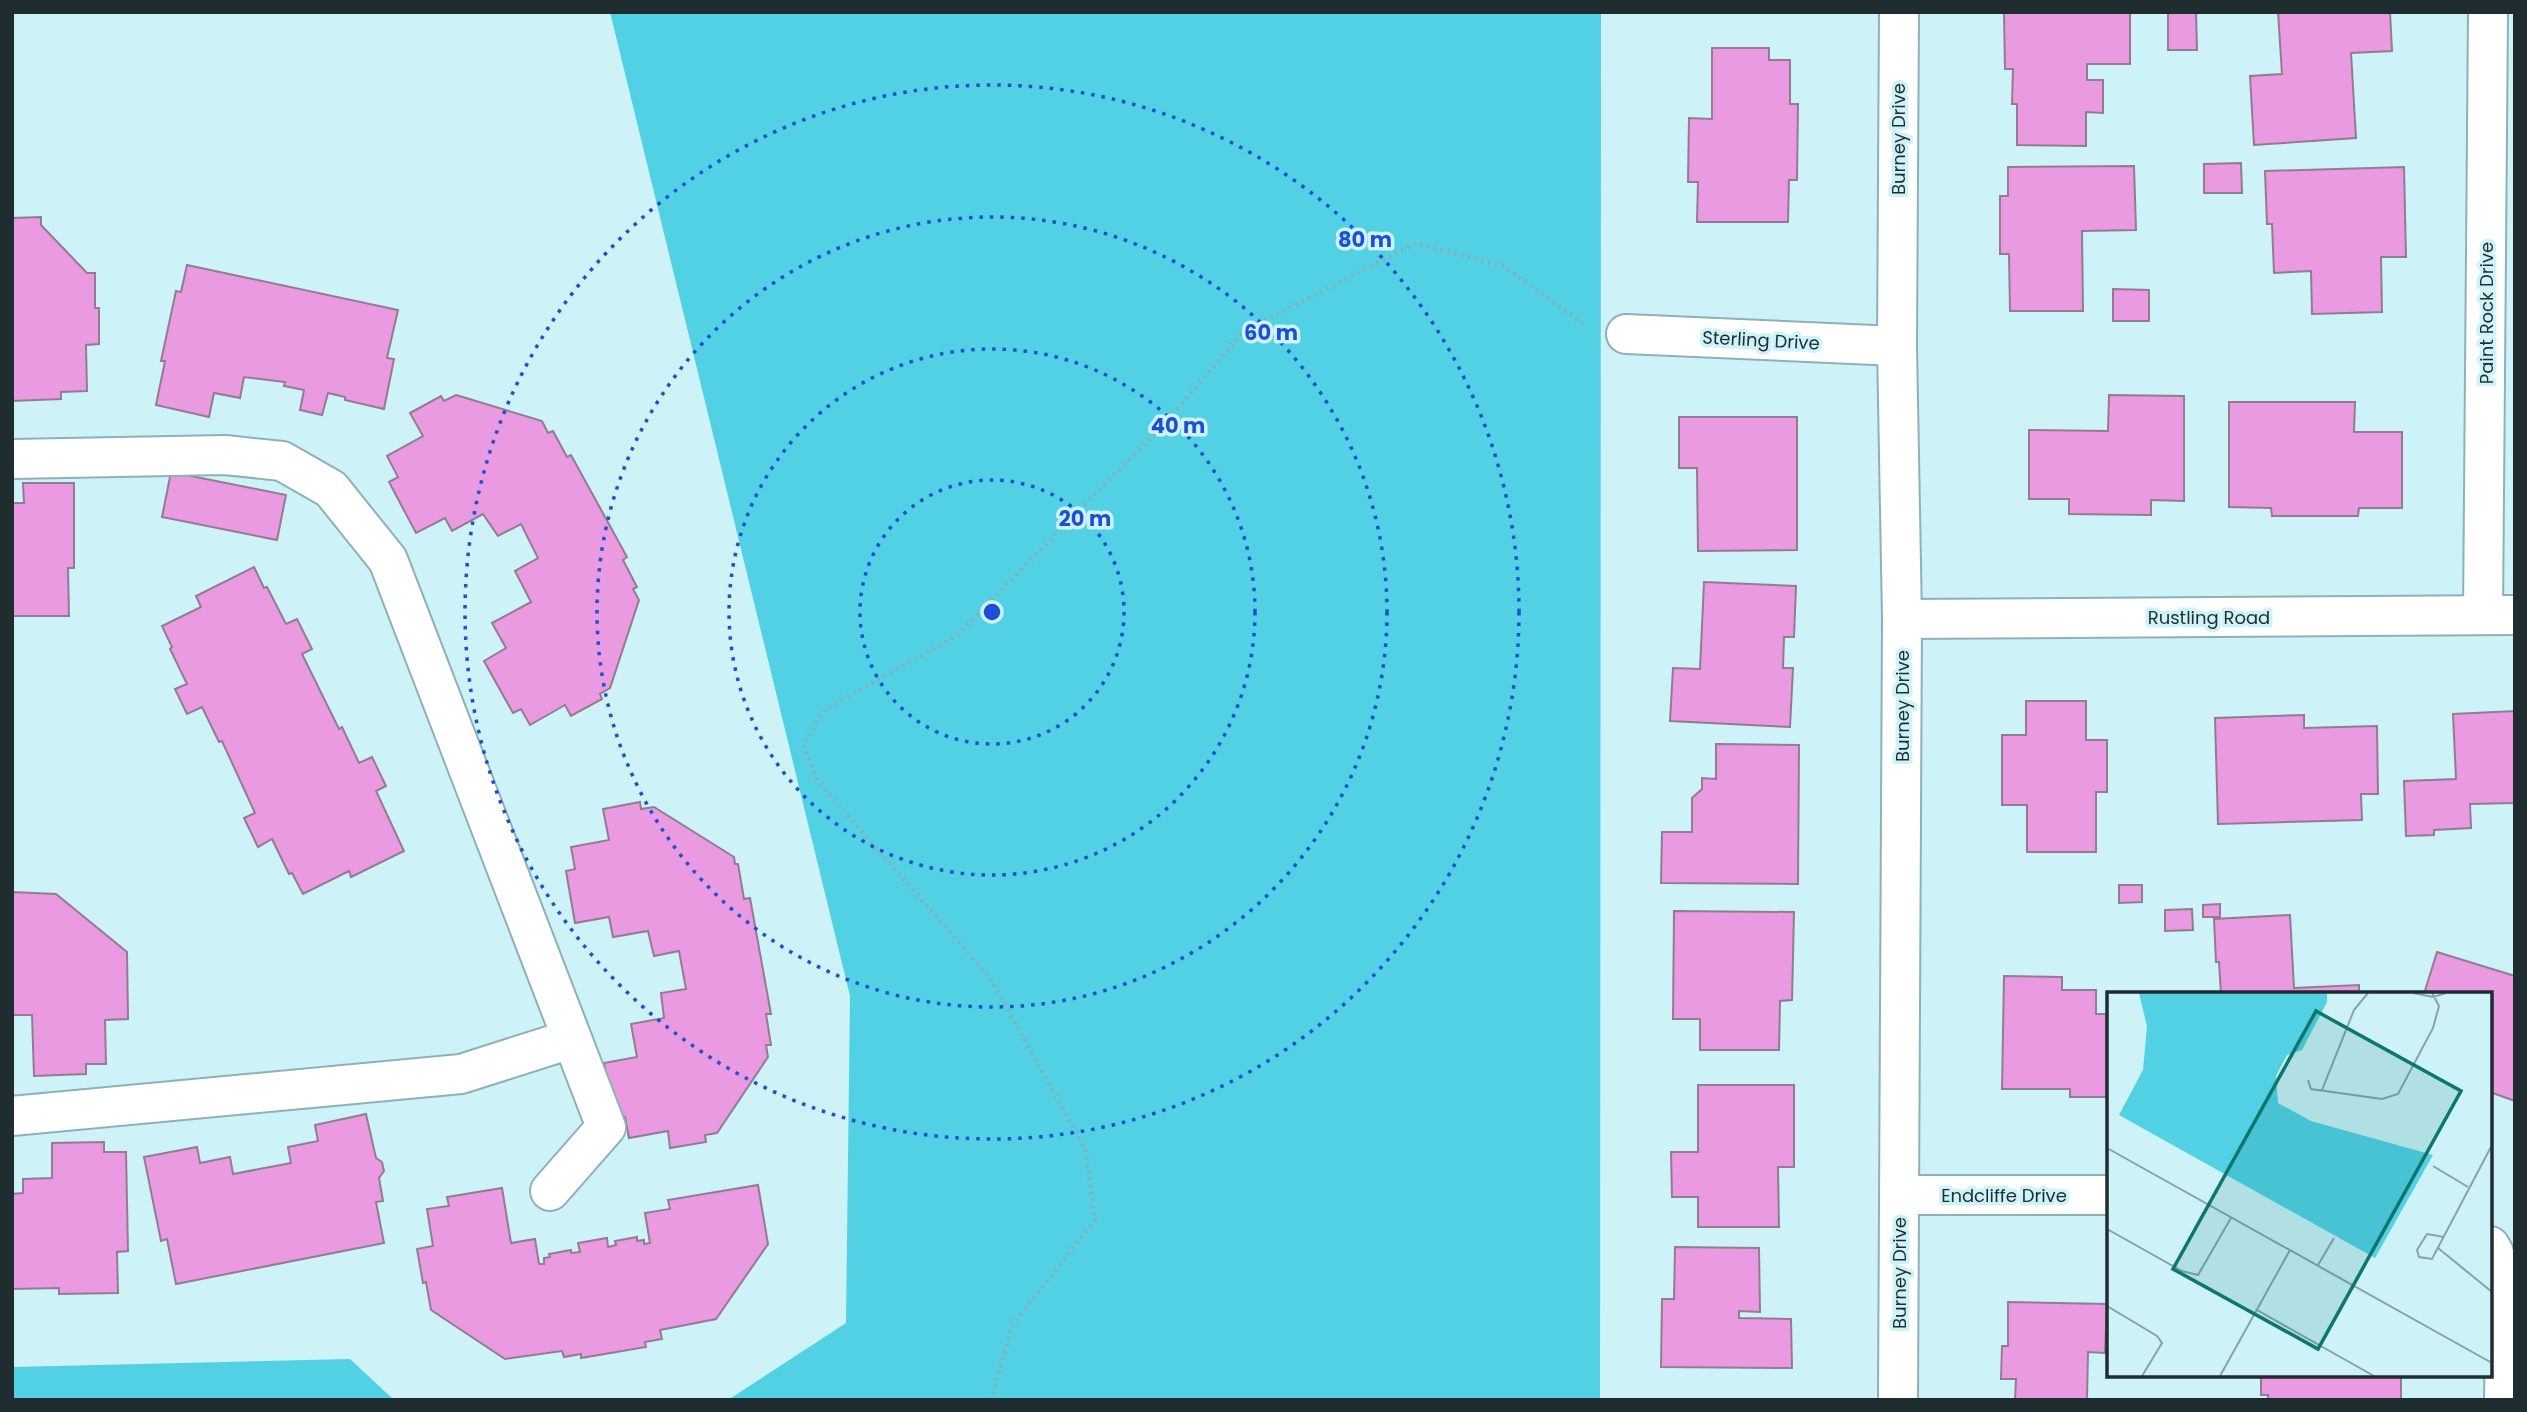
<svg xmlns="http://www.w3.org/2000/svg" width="2527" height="1412" viewBox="0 0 2527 1412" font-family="Poppins,sans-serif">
  <rect width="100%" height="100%" fill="#cdf2f8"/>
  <g fill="#52d1e5">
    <polygon points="610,12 1601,12 1600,1400 728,1400 846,1323 850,996"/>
    <polygon points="350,1359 394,1400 12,1400 12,1367"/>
  </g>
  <g fill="#e99ae0" stroke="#937c8f" stroke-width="2">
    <polygon points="2004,12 2130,12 2130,64 2087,64 2087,80 2103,80 2103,113 2086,112 2086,146 2017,145 2017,104 2012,104 2013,69 2005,69"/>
    <polygon points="2168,12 2196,12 2197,50 2168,50"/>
    <polygon points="2278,12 2390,12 2392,51 2351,53 2356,138 2254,145 2250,76 2282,74"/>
    <polygon points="1712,48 1769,48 1769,60 1790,60 1790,104 1798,104 1797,180 1789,180 1788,222 1697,222 1698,182 1688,182 1689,118 1712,119"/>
    <polygon points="2241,163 2242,193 2204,193 2204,164"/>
    <polygon points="2134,166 2136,230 2082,231 2083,311 2010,311 2009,254 2000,254 2000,196 2008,196 2008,167"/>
    <polygon points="2404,167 2406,257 2381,257 2382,312 2312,314 2311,271 2274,273 2272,224 2267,224 2265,171"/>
    <polygon points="41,217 41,225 87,273 95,273 95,308 99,308 99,344 86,345 87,391 61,392 61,399 12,401 12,218"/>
    <polygon points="187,265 398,310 387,358 394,359 384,409 345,400 345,397 328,393 322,415 300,410 304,390 284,386 285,382 244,377 240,398 214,393 209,417 156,405 165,361 161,361 176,291 181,292"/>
    <polygon points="2113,289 2149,290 2149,321 2113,321"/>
    <polygon points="456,395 542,421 548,433 553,431 567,457 571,455 627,557 623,560 637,587 633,589 639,600 610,688 600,694 602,699 571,716 565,705 530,725 521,709 513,713 484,661 506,648 492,623 531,602 515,571 538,558 521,524 498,536 483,514 452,531 445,518 416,533 389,482 398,477 387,456 423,436 410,413 441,396 444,401"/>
    <polygon points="2109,395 2184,396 2184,501 2151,500 2151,515 2069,514 2069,499 2029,499 2029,430 2108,431"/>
    <polygon points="2229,402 2355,402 2354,432 2402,432 2402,508 2359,508 2358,516 2272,516 2271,508 2229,507"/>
    <polygon points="1679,417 1797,417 1797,550 1698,551 1697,468 1679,468"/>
    <polygon points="171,472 286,495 277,540 162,517"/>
    <polygon points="23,483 74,483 74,568 68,568 69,616 12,616 12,503 24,503"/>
    <polygon points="254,567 264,588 267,587 286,624 297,619 312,649 302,654 339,729 342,727 359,763 372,757 386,786 376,791 404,851 351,877 349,871 303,894 292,873 289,874 272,839 258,847 244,818 255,813 222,741 219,742 202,707 187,714 175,689 187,684 170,649 172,647 162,626 201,607 196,596"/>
    <polygon points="1704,582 1796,586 1794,637 1784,637 1783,668 1793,668 1790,727 1670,721 1673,668 1700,669"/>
    <polygon points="2026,701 2086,701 2086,740 2107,740 2107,792 2096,792 2096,852 2027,852 2027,805 2002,805 2002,735 2026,735"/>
    <polygon points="2515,711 2515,803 2470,804 2471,828 2434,830 2434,835 2406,836 2404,781 2456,779 2453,714"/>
    <polygon points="2304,715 2304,728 2377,726 2378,794 2361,794 2362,820 2218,824 2215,718"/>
    <polygon points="1716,744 1799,745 1798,884 1661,883 1662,832 1692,832 1692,798 1702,789 1702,778 1716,779"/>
    <polygon points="640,802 641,809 654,807 734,857 735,864 738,864 744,899 750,898 771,1014 766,1014 771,1045 766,1045 768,1057 717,1133 705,1135 706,1142 670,1148 668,1131 629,1138 625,1117 614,1119 604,1063 637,1057 631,1024 664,1018 661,993 686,989 679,951 654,956 648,931 613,937 609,917 575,923 566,871 575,869 571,847 609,840 603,809"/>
    <polygon points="2119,885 2142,885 2142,902 2119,903"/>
    <polygon points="12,892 56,894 127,952 128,1019 105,1020 106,1064 86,1064 86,1074 34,1076 32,1015 12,1015"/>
    <polygon points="2220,904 2220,917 2203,917 2203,905"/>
    <polygon points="2192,909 2193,930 2165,931 2165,910"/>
    <polygon points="1674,911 1794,912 1792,1000 1780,1001 1779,1050 1700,1050 1700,1019 1673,1019"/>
    <polygon points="2290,915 2294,988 2359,985 2359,994 2221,994 2219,962 2216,962 2214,919"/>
    <polygon points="2437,952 2515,976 2515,1101 2490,1092 2490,994 2424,994"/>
    <polygon points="2004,976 2062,977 2062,990 2096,990 2096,1014 2109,1014 2109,1097 2070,1097 2070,1089 2002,1089"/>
    <polygon points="1698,1085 1794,1085 1794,1167 1778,1167 1779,1227 1698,1227 1698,1197 1672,1197 1671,1152 1698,1152"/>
    <polygon points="366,1114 376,1158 382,1162 384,1171 379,1178 383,1201 376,1202 384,1243 176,1284 167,1239 161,1241 144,1157 197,1147 200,1163 230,1157 233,1174 291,1163 288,1147 318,1141 315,1125"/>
    <polygon points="104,1142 104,1152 126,1152 128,1251 117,1252 118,1293 59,1294 59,1288 12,1289 12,1194 23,1193 23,1179 52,1178 52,1143"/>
    <polygon points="758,1185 768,1244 716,1319 660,1330 662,1339 645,1342 646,1347 581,1358 581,1354 564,1357 562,1351 505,1359 431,1310 426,1282 423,1283 417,1249 433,1246 427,1209 449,1206 447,1197 502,1188 511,1243 535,1239 539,1264 544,1264 544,1258 550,1257 549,1254 571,1250 571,1253 580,1252 578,1243 607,1238 608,1247 616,1245 615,1241 637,1237 637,1241 644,1240 644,1244 650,1243 645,1213 670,1209 668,1200"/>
    <polygon points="1675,1247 1759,1248 1760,1312 1739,1311 1739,1318 1791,1319 1792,1368 1661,1367 1662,1299 1674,1299"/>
    <polygon points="2008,1302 2107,1304 2105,1353 2088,1352 2087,1400 2015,1400 2016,1379 2001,1379 2002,1346 2008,1346"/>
    <polygon points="2261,1375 2401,1375 2401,1400 2268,1400 2268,1395 2261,1395"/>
  </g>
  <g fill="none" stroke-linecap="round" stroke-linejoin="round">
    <defs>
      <g id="minor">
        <polyline points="1626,334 1897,346"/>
        <polyline points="12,459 225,455 282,461 331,489 388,560 606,1127 550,1191"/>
        <polyline points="2483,615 2488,12"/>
        <polyline points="1902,619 2515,615"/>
        <polyline points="12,1116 461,1074 571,1039"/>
        <polyline points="1899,1195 2109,1195"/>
        <polyline points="2490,1246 2494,1253 2505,1338 2504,1400"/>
        <polyline points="1898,1400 1902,619 1897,346 1899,12"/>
      </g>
    </defs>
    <use href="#minor" stroke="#8eb1b8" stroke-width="42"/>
    <polyline stroke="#8facb1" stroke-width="4.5" stroke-dasharray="2 5" stroke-linecap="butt" points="991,1400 1012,1326 1095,1220 1085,1148 990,978 817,780 803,744 826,709 956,636 1164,424 1244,331 1416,243 1505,267 1586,326"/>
    <use href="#minor" stroke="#fff" stroke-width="38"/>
  </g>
  <g fill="none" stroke="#1d4ed8" stroke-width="3.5" stroke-dasharray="3.5 7">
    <circle cx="992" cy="612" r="132"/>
    <circle cx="992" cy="612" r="263"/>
    <circle cx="992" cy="612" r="395"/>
    <circle cx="992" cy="612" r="527"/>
  </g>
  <g text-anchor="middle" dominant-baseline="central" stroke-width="7" stroke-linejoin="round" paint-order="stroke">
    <g font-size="18" fill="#1f2d30" stroke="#cdf2f8">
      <text transform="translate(1898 139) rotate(-90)">Burney Drive</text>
      <text transform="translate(2486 313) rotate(-90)">Paint Rock Drive</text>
      <text transform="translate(1761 340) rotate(3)">Sterling Drive</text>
      <text x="2209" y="617">Rustling Road</text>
      <text transform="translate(1902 706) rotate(-90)">Burney Drive</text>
      <text x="2004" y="1195">Endcliffe Drive</text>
      <text transform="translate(1899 1273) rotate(-90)">Burney Drive</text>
    </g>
  </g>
  <g transform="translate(2107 992)">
    <rect width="385" height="385" fill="#cdf2f8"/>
    <path d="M 32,1 L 220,1 L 220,10 L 195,58 L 180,63 L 169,84 L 171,111 L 204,129 L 326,163 L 268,266 L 12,123 L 36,78 L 40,34 Z" fill="#52d1e5"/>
    <path fill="none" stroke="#87a3a8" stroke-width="2" d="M 306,1 L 326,5 L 339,1M 201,88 L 204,97 L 275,107 L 291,102 L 326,36 L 332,14 L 325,1M 215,98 L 247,18 L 261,1M 0,156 L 385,371M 326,174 L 361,195M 0,237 L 75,279 L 91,283 L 124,226M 337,245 L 320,242 L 310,258 L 312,265 L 325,267 L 385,153M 331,256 L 385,300M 211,273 L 227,246M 0,314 L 50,344 L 55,351 L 35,384M 150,318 L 267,384M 113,384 L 183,258"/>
    <path fill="#0f766e" fill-opacity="0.15" stroke="#0f766e" stroke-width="3.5" d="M 209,19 L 354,99 L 211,357 L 66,277 Z"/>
    <rect width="385" height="385" fill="none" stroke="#1f2d30" stroke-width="3.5"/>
  </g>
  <circle cx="992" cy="612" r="10" fill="#1d4ed8" stroke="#cdf2f8" stroke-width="3.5"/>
  <g font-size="21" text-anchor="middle" font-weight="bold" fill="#1d4ed8" stroke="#cdf2f8" stroke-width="7" stroke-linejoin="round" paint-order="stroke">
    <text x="1365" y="247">80 m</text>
    <text x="1271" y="340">60 m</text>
    <text x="1178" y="433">40 m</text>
    <text x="1085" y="526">20 m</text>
  </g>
  <rect width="2527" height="1412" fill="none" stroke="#1f2d30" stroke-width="28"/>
</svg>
